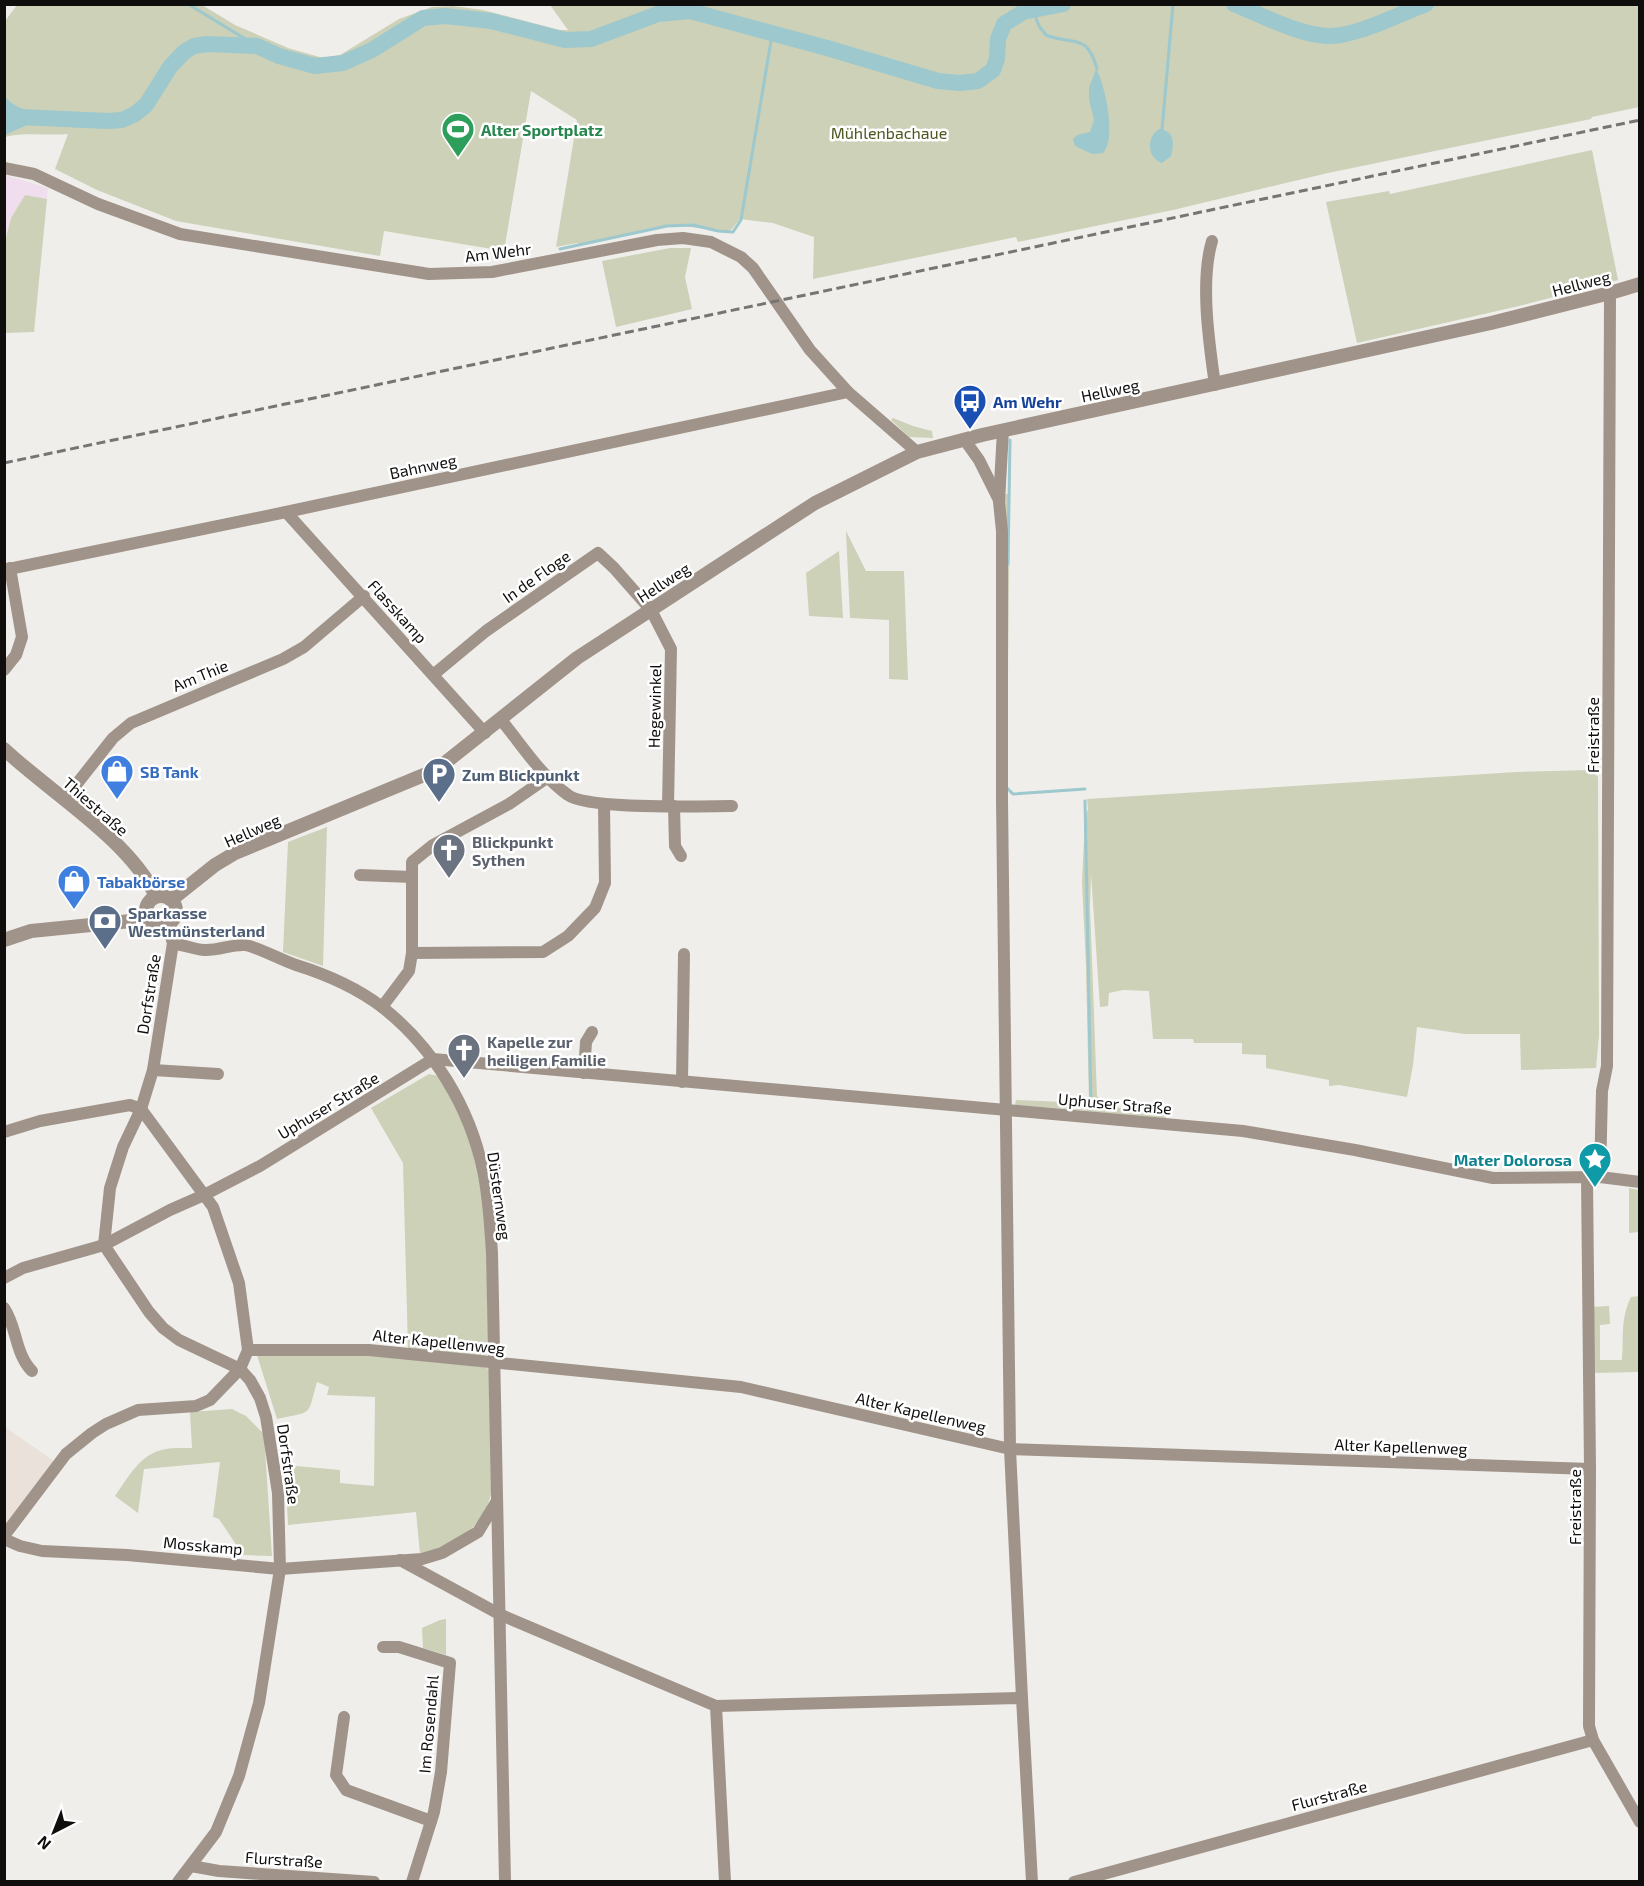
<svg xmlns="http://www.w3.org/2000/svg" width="1644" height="1886" viewBox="0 0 1644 1886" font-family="'Exo 2',sans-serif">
  <rect width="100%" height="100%" fill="#f0eeeb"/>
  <polygon fill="#f0deef" points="5,175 48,188 47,199 25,195 11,218 5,241"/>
  <polygon fill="#eae1da" points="5,1427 54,1461 4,1528"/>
  <g fill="#ccd1b8">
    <path d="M 17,5 L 202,5 L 235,25 L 288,48 L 323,58 L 340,55 L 399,19 L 432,7 L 453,6 L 483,10 L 560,30 L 568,30 L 550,5 L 1639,5 L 1639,107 L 1592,117 L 1591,119 L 1328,173 L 1173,210 L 1018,242 L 1016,237 L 813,279 L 814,237 L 773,223 L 740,219 L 732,229 L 727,232 L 683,226 L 664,227 L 581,245 L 577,243 L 556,247 L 577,120 L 531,91 L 504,251 L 384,231 L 380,256 L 176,221 L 97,190 L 55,169 L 68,134 C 47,136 26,132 5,137 L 5,21 Z"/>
    <polygon points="1592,150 1618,280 1519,306 1357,343 1326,202 1389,191 1390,194"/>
    <polygon points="25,195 47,199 34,332 5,333 5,241 11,218"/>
    <polygon points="670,248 691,248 685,277 692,309 616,327 602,261"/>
    <polygon points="893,418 913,426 932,431 933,438 909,437 891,420"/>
    <polygon points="1005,494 1010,494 1008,675 1004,675"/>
    <polygon points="846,531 866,571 904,571 908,680 889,679 889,620 850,618"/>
    <polygon points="839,551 843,618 809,616 806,573"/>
    <polygon points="1591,770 1598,777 1599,1035 1596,1068 1521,1070 1520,1034 1464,1034 1417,1027 1413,1065 1407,1097 1339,1085 1329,1086 1329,1080 1266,1068 1266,1055 1242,1054 1242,1043 1194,1043 1193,1039 1153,1039 1149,991 1123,990 1109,993 1108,1006 1100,1007 1091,874 1090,907 1097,1096 1109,1107 1166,1112 1166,1120 1080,1110 1015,1105 1016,1100 1089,1103 1086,966 1082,882 1085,819 1088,809 1087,799 1517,772"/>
    <polygon points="327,827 323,966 283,952 288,842"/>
    <polygon points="429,1074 439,1076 468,1132 486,1213 489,1351 484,1357 408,1349 403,1163 371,1108"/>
    <polygon points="1629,1188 1639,1190 1639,1232 1629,1233"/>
    <path d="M 1639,1296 L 1639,1372 L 1593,1373 L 1592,1307 L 1609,1306 L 1610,1324 L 1600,1325 L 1600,1360 L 1622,1360 C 1624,1336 1620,1320 1631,1297 Z"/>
    <path d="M 367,1353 L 484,1365 L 490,1371 L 492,1490 C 483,1530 458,1543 420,1554 L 416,1512 L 288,1525 L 285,1465 L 340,1470 L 340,1483 L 374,1486 L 375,1397 L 327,1395 L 329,1387 L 317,1382 C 307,1417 314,1411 277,1419 L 257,1355 Z"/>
    <path d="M 232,1409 L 246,1416 L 264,1434 L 272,1556 L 243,1555 L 219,1519 L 213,1517 L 220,1462 L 144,1469 L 138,1513 L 115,1496 C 127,1479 138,1458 158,1451 C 168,1447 182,1448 192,1448 L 190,1412 Z"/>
    <polygon points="446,1619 446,1655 423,1648 422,1628 440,1620"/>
  </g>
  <g fill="#9cc8ce">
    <path d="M 1096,69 C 1105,84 1117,139 1103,153 L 1092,154 L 1075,146 L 1073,139 L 1077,135 L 1090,132 L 1094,120 L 1089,99 L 1089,88 Z"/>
    <path d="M 5,97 C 16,109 27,111 43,111 L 42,122 L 27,125 L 5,135 Z"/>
    <path d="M 1159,129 C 1175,131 1174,143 1171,156 L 1162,163 C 1147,158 1146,137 1159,129 Z"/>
  </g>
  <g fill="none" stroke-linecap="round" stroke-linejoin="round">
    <g stroke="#9cc8ce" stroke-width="3">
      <polyline points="188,4 257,46"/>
      <polyline points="1029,4 1037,10"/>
      <path d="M 1033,10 L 1039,26 L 1046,35 C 1074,46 1087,32 1097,69"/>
      <polyline points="1162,130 1173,4"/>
      <polyline points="560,249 667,226 693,225 718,231 733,232 741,220 772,35"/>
      <polyline points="1008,564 1010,440"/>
      <polyline points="1006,787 1013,794 1085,789"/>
      <polyline points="1085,801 1091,1108"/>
    </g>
    <g stroke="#9cc8ce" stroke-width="16">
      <path d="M 1234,4 C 1262,15 1300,36 1330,36 C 1357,36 1400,14 1426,4"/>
      <polyline points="4,111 20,117 107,121 122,120 135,114 146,105 170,67 184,52 194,46 207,44 257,46 279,56 315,66 343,63 372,50 423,18 445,16 491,21 565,40 591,39 658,14 690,11 827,48 938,81 960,83 978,81 993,70 997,59 998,39 1004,24 1023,12 1063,4"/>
    </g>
    <g stroke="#a0948a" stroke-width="12">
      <polyline points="4,168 34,174 98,204 180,234 429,274 492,272 657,240 683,238 711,242 741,257 753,268 810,350 848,392 917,452"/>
      <path d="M 1212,241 C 1200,281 1209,343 1215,385"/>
      <polyline points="1003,430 999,502 1002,531 1002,800 1010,1449 1022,1698"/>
      <polyline points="964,439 979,460 999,500"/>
      <polyline points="286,512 485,733"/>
      <polyline points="4,570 286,512 848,392"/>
      <polyline points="4,670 16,655 22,637 10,568"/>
      <polyline points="433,675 486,631 598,553 614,568 651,610 671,649 668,806"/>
      <path d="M 501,720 C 522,745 541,776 568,795 C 588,810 703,806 732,806"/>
      <polyline points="64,800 113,738 131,723 283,659 304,647 364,596"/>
      <polyline points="674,806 675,846 681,856"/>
      <polyline points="360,875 412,877"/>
      <polyline points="167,925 173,943 153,1070 141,1109 123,1147 110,1188 104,1245 149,1312 163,1328 179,1340 240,1369 250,1380 260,1398 266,1417 278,1493 280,1569 259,1703 239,1776 216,1832 178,1882"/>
      <path d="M 173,943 C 183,945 194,949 204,950 C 218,951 232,944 245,945 C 255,946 284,961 296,965 C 325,974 357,988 382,1007 C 433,1047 470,1107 483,1171 C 489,1198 490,1225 492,1253 L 505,1882"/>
      <polyline points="412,953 543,952 568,936 595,908 605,883 604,804"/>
      <polyline points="382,1007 409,971 412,953 412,862 433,845 509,804 548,777"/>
      <polyline points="153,1070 218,1074"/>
      <polyline points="584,1073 586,1042 592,1032"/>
      <polyline points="682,1082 684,954"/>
      <polyline points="4,1132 40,1121 130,1105 141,1109 213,1207 239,1283 248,1350 240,1369 210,1400 196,1406 138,1410 106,1424 92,1433 66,1454 4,1536"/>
      <polyline points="1600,1177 1602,1091 1607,1066 1610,293"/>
      <polyline points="1587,1178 1590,1469 1589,1726 1593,1740 1640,1822"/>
      <polyline points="4,1278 23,1268 104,1245 170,1210 204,1195 260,1166 433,1059 1243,1131 1355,1150 1493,1178 1600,1177 1640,1182"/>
      <path d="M 4,1308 C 17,1327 15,1354 32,1371"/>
      <polyline points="248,1350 369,1350 741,1387 1010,1449 1590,1469"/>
      <polyline points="4,1539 20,1546 42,1551 127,1555 280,1569 422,1559 442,1553 478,1532 497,1501"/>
      <polyline points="400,1560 501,1615 716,1706 725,1882"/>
      <polyline points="383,1647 399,1647 450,1663 441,1772 434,1812 412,1882"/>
      <polyline points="716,1706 1022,1698 1032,1882"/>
      <polyline points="344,1717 336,1775 346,1790 431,1821"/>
      <polyline points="191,1866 219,1871 374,1882"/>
      <polyline points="1074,1882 1593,1740"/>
    </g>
    <g stroke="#a0948a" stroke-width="14">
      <path d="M 4,749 C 52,794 127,838 156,896"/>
      <circle cx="161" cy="911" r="15"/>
      <polyline points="171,900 215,865 235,853 436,770 577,658 815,503 917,452 982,435 1491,323 1610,293 1640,284"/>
      <polyline points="4,940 31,931 131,921 147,916"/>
    </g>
    <polyline stroke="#777574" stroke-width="3" stroke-dasharray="9 4.5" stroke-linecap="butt" points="4,463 1640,120"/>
  </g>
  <defs>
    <symbol id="stadium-pin" viewBox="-11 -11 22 30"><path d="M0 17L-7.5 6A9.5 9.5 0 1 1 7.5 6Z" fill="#2e9e5b" stroke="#fff"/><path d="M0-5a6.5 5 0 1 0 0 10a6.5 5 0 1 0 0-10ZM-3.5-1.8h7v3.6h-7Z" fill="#fff"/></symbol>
    <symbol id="bus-pin" viewBox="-11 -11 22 30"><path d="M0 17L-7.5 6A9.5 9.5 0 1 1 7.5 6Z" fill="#1a4fb4" stroke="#fff"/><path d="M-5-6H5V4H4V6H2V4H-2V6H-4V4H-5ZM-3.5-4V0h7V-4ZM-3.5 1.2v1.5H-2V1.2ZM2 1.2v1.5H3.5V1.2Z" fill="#fff"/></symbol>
    <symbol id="shop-pin" viewBox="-11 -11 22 30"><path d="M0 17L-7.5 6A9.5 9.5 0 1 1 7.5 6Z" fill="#3f7fe0" stroke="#fff"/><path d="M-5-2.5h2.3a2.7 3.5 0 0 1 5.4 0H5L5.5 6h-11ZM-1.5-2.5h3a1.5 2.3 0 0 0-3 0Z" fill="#fff"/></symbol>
    <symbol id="parking-pin" viewBox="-11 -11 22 30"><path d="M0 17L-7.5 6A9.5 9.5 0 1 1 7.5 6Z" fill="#5c6f8a" stroke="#fff"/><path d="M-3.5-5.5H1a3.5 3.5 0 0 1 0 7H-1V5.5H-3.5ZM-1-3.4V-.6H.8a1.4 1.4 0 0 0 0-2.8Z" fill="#fff"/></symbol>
    <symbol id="church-pin" viewBox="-11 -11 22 30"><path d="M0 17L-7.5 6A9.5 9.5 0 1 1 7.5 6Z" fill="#6b7280" stroke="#fff"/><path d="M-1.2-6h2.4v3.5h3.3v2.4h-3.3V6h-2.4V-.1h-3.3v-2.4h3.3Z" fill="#fff"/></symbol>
    <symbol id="bank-pin" viewBox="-11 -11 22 30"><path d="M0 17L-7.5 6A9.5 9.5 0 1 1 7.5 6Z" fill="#5c6f8a" stroke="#fff"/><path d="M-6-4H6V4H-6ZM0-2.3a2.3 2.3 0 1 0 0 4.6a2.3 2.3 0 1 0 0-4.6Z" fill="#fff"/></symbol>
    <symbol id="sight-pin" viewBox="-11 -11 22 30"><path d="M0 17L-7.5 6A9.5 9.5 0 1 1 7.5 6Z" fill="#0f9aa8" stroke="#fff"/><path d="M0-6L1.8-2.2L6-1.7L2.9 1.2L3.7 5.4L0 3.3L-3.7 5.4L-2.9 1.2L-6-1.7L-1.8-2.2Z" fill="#fff"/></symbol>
  </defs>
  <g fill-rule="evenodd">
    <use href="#stadium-pin" x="439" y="110" width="38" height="52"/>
    <use href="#bus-pin" x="951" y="382" width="38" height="52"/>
    <use href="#shop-pin" x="98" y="752" width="38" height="52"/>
    <use href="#parking-pin" x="420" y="755" width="38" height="52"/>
    <use href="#church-pin" x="430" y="831" width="38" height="52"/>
    <use href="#shop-pin" x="55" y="862" width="38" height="52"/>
    <use href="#bank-pin" x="86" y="902" width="38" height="52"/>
    <use href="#church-pin" x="445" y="1031" width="38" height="52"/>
    <use href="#sight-pin" x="1576" y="1140" width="38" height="52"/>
  </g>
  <g text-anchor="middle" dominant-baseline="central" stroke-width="5" stroke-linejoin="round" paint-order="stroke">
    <g font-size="16" font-weight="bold" fill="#27864d" stroke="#fff" text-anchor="start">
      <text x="481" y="129">Alter Sportplatz</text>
    </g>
    <g font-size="16" fill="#4f561f" stroke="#fff">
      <text x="889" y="132">Mühlenbachaue</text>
    </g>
    <g font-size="16" fill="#0f0e0d" stroke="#fff">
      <text transform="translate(498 252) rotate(-7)">Am Wehr</text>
      <text transform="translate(1581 283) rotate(-15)">Hellweg</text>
      <text transform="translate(1110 390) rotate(-12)">Hellweg</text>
      <text transform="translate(423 466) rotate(-12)">Bahnweg</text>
      <text transform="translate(536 576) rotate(-35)">In de Floge</text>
      <text transform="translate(663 582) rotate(-33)">Hellweg</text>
      <text transform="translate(398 611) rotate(48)">Flasskamp</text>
      <text transform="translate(200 675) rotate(-22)">Am Thie</text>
      <text transform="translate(654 706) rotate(-89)">Hegewinkel</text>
      <text transform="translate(1592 735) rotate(-90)">Freistraße</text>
      <text transform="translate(96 806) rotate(41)">Thiestraße</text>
      <text transform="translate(252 830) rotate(-24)">Hellweg</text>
      <text transform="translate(148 994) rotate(-81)">Dorfstraße</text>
      <text transform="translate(1115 1103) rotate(5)">Uphuser Straße</text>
      <text transform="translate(328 1105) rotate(-31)">Uphuser Straße</text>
      <text transform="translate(500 1196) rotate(82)">Düsternweg</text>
      <text transform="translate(439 1341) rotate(6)">Alter Kapellenweg</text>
      <text transform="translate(921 1412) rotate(13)">Alter Kapellenweg</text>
      <text transform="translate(1401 1446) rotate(2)">Alter Kapellenweg</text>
      <text transform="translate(289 1464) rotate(82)">Dorfstraße</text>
      <text transform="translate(1574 1507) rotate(-90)">Freistraße</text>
      <text transform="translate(203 1545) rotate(5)">Mosskamp</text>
      <text transform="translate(428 1724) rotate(-85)">Im Rosendahl</text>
      <text transform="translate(1329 1795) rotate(-15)">Flurstraße</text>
      <text transform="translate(284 1859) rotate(4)">Flurstraße</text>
    </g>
    <g font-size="16" font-weight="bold" fill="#164399" stroke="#fff" text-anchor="start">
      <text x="993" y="401">Am Wehr</text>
    </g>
    <g font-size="16" font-weight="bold" fill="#366cbe" stroke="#fff" text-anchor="start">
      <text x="140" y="771">SB Tank</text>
      <text x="97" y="881">Tabakbörse</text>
    </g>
    <g font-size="16" font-weight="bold" fill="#4e5e75" stroke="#fff" text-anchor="start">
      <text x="462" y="774">Zum Blickpunkt</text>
      <text x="128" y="912">Sparkasse<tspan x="128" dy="18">Westmünsterland</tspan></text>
    </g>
    <g font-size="16" font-weight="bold" fill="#5b616d" stroke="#fff" text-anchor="start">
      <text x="472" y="841">Blickpunkt<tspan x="472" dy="18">Sythen</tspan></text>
      <text x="487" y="1041">Kapelle zur<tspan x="487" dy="18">heiligen Familie</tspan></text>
    </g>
    <g font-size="16" font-weight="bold" fill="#0d838f" stroke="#fff" text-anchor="end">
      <text x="1572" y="1159">Mater Dolorosa</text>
    </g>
  </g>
  <rect width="1644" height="1886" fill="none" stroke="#0f0e0d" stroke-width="12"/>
  <g transform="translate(54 1832) rotate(222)" stroke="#ffffff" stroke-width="4.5" paint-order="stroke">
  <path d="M0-4.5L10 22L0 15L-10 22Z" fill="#0f0e0d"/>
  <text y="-9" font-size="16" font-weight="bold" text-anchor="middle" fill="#0f0e0d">N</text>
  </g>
</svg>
